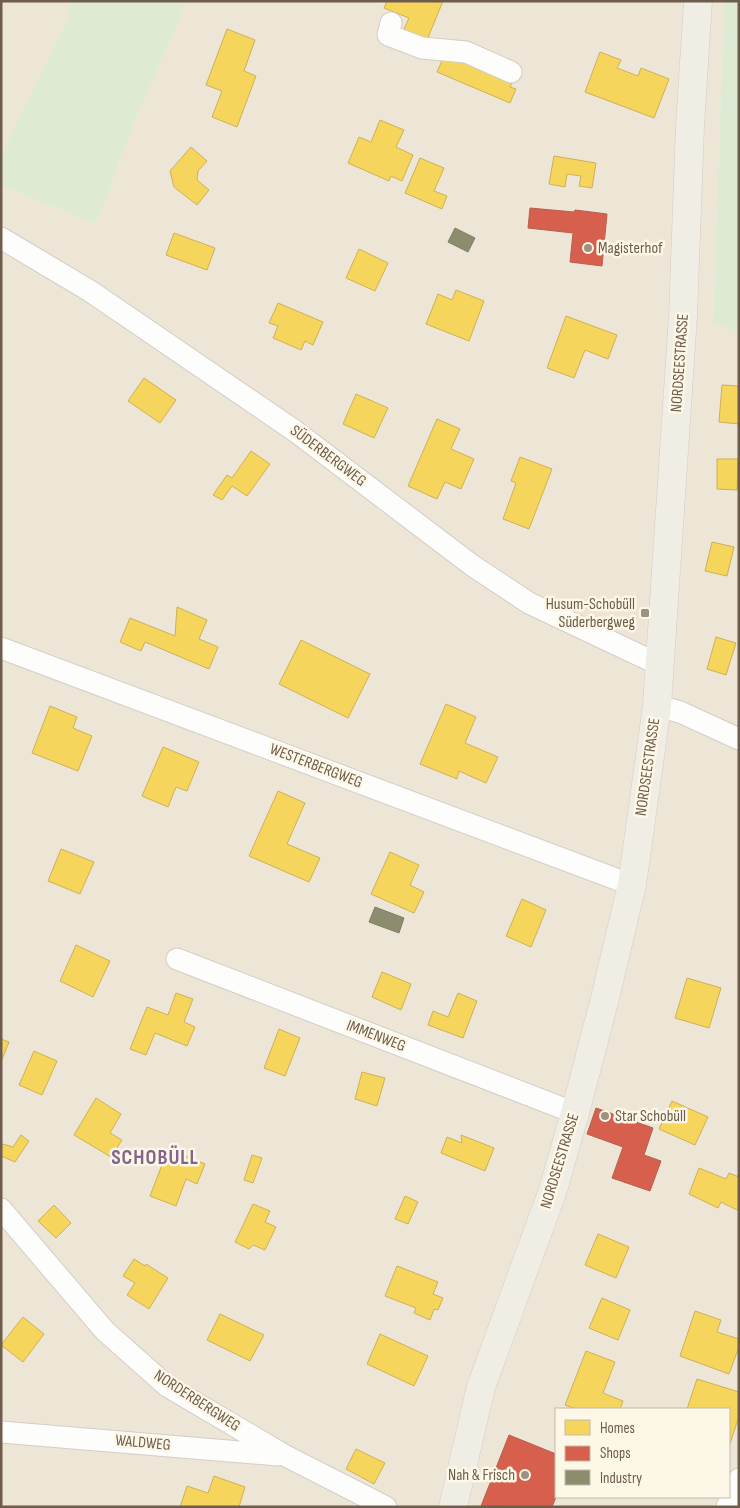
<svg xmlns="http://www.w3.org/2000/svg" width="740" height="1508" viewBox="0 0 740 1508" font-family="'Sofia Sans Condensed',sans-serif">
  <rect width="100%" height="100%" fill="#f4f1e8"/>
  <g fill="#ede5d6" fill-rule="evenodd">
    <polygon points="1,1 72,1 66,21 1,156"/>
    <path d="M 187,1 L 724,1 L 713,322 L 739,333 L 739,1507 L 1,1507 L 1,186 L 96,224 L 134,123 ZM 556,1409 L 729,1409 L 729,1497 L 556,1497 Z"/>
  </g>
  <g fill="#deead4">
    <polygon points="72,1 187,1 134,123 96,224 1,186 1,156 66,21"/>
    <polygon points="724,1 739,1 739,333 713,322"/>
  </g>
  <g fill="#f6d55c" stroke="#cdb157">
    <polygon points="387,1 443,1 427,40 404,29 409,18 384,8"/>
    <polygon points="227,29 255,40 244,71 256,76 237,127 212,117 222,91 206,85"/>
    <polygon points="600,52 621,60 617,68 638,76 641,68 669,79 654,118 585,92"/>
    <polygon points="445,54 512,83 510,87 516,89 510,103 437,72"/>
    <polygon points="380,120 404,130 396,147 413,155 402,181 391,176 389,181 348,163 359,137 371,142"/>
    <polygon points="191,147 207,161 198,171 197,180 209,190 197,205 174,187 170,171"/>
    <polygon points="554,156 596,163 592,188 579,186 581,176 567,174 565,187 549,184"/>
    <polygon points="420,158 444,168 434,191 447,196 442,209 405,193"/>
    <polygon points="174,233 215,248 207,270 166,255"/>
    <polygon points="359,249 388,263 375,291 346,278"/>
    <polygon points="456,290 484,301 469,341 426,324 438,294 452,300"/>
    <polygon points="278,303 323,322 313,345 305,341 301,350 273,338 278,326 269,323"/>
    <polygon points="566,316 617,335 608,359 585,350 574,378 547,368"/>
    <polygon points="144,378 176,400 160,423 128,401"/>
    <polygon points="722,385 739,386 739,424 719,422"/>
    <polygon points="356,394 388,408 374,438 343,424"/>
    <polygon points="437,419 460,429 451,449 474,459 461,489 445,482 437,499 408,486"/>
    <polygon points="251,451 270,464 247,496 232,486 222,500 213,495 227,475 232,478"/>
    <polygon points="520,457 552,469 529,529 503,519 516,483 511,481"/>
    <polygon points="717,459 738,459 737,490 717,489"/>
    <polygon points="712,542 734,547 727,576 705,571"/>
    <polygon points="177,607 207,620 199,639 218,647 209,669 145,642 141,651 120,642 130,618 175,636"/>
    <polygon points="716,637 736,643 726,675 707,669"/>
    <polygon points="301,640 370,674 348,718 279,684"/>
    <polygon points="446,704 476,717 465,743 498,757 486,783 459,771 457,779 420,764"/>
    <polygon points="50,706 77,717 73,728 92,736 78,771 32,753"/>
    <polygon points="163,747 199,762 187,791 176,787 168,807 142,796"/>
    <polygon points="278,791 305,803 287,844 320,858 309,882 249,856"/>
    <polygon points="61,849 94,862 80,894 48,881"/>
    <polygon points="390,852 419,865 410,885 424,892 414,913 371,894"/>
    <polygon points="522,899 546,910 531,947 506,936"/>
    <polygon points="76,945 110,961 93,997 60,981"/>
    <polygon points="382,972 411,984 401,1010 372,997"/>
    <polygon points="687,978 721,988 709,1028 675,1018"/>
    <polygon points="176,993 193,999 184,1022 195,1027 187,1046 155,1033 146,1055 130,1049 147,1007 168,1015"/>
    <polygon points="458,993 477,1001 463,1038 428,1025 433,1011 448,1017"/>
    <polygon points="279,1029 300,1038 285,1076 264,1068"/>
    <polygon points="1,1039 9,1042 1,1062"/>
    <polygon points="34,1051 57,1061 42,1095 19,1085"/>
    <polygon points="362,1072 385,1078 377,1106 355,1099"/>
    <polygon points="96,1098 121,1114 110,1133 122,1140 111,1157 74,1135"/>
    <polygon points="672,1101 708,1117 695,1145 659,1129"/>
    <polygon points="21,1135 29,1141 15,1162 1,1156 1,1146 3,1144 13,1147"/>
    <polygon points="461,1135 494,1148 485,1171 441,1153 447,1137 462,1143"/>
    <polygon points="168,1149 205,1164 197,1184 186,1179 176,1206 150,1196"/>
    <polygon points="252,1155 262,1158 253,1183 244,1180"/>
    <polygon points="699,1168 726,1179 729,1173 739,1177 739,1211 721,1202 718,1208 689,1194"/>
    <polygon points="405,1196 418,1202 408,1224 395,1219"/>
    <polygon points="253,1204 270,1211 265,1222 276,1227 265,1250 253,1245 249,1249 235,1242"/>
    <polygon points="54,1205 71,1223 56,1238 38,1221"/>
    <polygon points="598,1234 629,1247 616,1278 585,1265"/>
    <polygon points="134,1259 145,1266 146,1264 168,1278 149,1309 127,1295 135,1283 123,1276"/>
    <polygon points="397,1266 438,1282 433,1294 443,1298 438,1310 434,1309 430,1320 414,1313 416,1308 385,1296"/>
    <polygon points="602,1298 630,1310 618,1340 589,1328"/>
    <polygon points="695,1311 721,1320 717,1332 739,1339 739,1347 729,1374 680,1356"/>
    <polygon points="220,1314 264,1335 250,1361 207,1340"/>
    <polygon points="23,1317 44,1334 23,1362 1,1345"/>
    <polygon points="380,1334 428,1356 414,1386 367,1364"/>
    <polygon points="586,1351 615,1362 603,1393 623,1401 620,1409 576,1409 565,1405"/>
    <polygon points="697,1379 739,1392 739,1416 729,1447 729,1409 687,1409"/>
    <polygon points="356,1449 385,1463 374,1484 346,1469"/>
    <polygon points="214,1476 245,1487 239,1507 180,1507 187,1486 208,1493"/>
  </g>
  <g fill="#d6604d" stroke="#b75f4d">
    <polygon points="530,208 574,212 575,210 607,214 602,266 570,262 573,233 528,228"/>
    <polygon points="596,1108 653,1128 644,1155 661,1161 650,1191 612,1178 623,1147 587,1134"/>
    <polygon points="509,1435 556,1454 556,1497 552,1507 481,1506"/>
  </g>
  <g fill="#8c8c6e" stroke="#837e64">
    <polygon points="455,228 475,238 468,252 448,242"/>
    <polygon points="375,907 404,918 399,933 369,922"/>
  </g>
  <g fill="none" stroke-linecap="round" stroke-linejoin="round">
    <defs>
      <g id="minor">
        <polyline points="391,23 388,35 422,48 466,52 511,72"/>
        <polyline points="1,238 90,291 295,431 473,566 529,603 660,665"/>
        <polyline points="1,648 632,885"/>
        <polyline points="657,706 680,712 739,739"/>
        <polyline points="177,959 575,1113"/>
        <polyline points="1,1209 105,1331 167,1386 284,1455 386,1507"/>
        <polyline points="1,1432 278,1455"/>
        <polyline points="727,1507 739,1479"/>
      </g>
      <polyline id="major" points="453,1507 481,1387 553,1190 575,1113 604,1002 632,885 657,706 683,316 690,126 698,1"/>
    </defs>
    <use href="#minor" stroke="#d3cec6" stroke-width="23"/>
    <use href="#major" stroke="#d3cdc6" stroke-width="29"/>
    <use href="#minor" stroke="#fdfdfc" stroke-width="21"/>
    <use href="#major" stroke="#f0ede4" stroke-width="28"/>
  </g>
  <g fill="#9d9183" stroke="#fdf7e8" stroke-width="2">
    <circle cx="588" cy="248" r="5"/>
    <rect x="640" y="608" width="10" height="10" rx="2.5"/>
    <circle cx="605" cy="1116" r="5"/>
    <circle cx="525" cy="1475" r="5"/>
  </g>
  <g text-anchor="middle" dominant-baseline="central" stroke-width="5" stroke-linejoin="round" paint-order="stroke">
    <g font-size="16" fill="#6e5d4c" stroke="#fdf7e8" text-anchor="start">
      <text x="598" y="248">Magisterhof</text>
      <text x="635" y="604" text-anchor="end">Husum-Schobüll<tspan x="635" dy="18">Süderbergweg</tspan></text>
      <text x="615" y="1116">Star Schobüll</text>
      <text x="515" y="1475" text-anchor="end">Nah &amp; Frisch</text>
    </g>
    <g font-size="16" fill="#6e5d4c" stroke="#fdf7e8">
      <text transform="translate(680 363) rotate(-86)">NORDSEESTRASSE</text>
      <text transform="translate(328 456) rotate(37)">SÜDERBERGWEG</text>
      <text transform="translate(316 766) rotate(21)">WESTERBERGWEG</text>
      <text transform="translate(648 767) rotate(-82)">NORDSEESTRASSE</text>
      <text transform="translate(376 1036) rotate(21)">IMMENWEG</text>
      <text transform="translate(560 1161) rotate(-73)">NORDSEESTRASSE</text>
      <text transform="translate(197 1401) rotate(33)">NORDERBERGWEG</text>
      <text transform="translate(143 1443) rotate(5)">WALDWEG</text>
    </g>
    <g font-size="21" font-weight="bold" letter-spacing="1" fill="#83648b" stroke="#fdf7e8">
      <text x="155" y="1157">SCHOBÜLL</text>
    </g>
  </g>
  <rect width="740" height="1508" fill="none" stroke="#6e5d4c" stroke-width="5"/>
  <rect x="555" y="1408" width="175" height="90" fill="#fdf7e8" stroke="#c4b9aa"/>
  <rect x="565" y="1420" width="25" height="15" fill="#f6d55c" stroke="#c4b9aa"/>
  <text x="600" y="1433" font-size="15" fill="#6e5d4c">Homes</text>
  <rect x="565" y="1446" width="25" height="15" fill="#d6604d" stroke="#c4b9aa"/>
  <text x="600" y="1458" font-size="15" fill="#6e5d4c">Shops</text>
  <rect x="565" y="1470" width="25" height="15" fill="#8c8c6e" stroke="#c4b9aa"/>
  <text x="600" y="1483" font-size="15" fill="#6e5d4c">Industry</text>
</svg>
